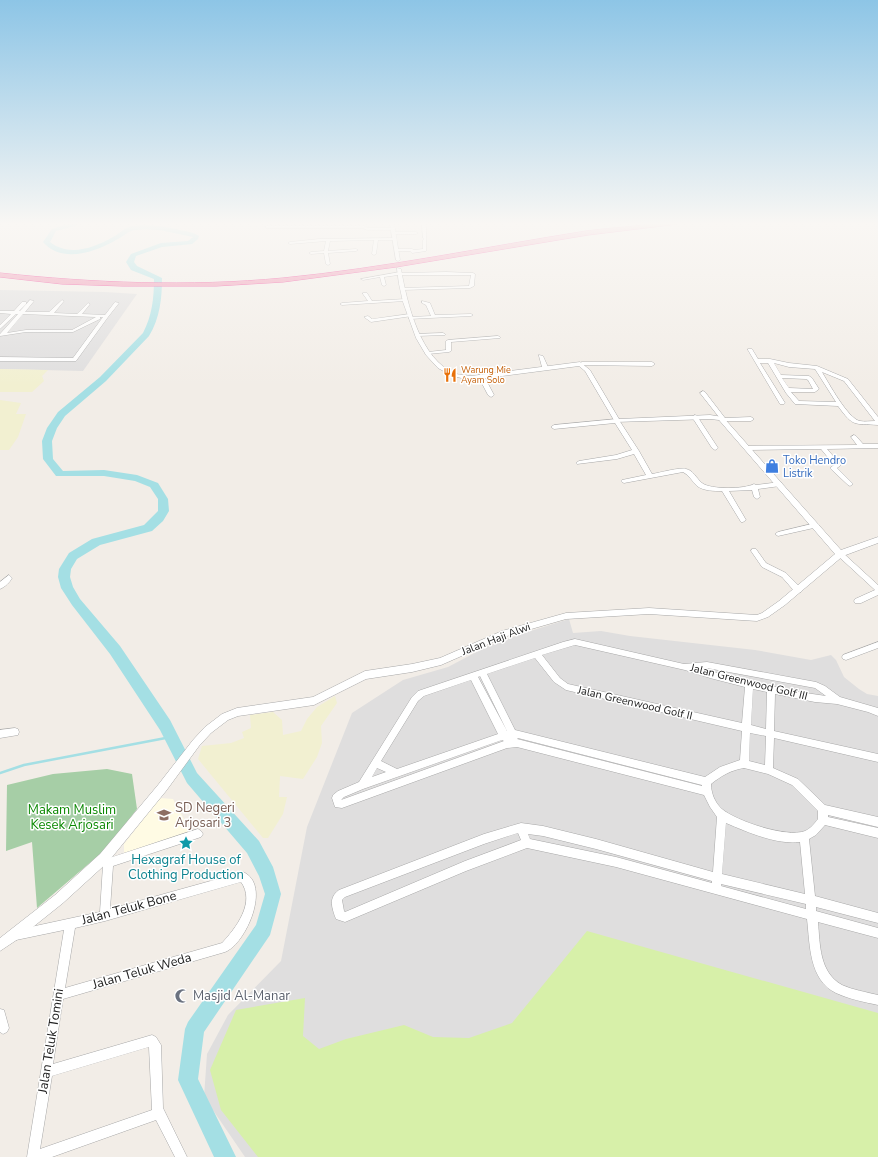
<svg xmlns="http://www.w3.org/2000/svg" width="878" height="1157" viewBox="0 0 878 1157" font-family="'Nunito Sans',sans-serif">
  <rect width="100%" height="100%" fill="#f2ede7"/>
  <g fill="#dfdede">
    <polygon points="0,290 105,292 137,294 83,371 0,369"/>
    <polygon points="569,619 573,633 601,631 630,636 755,650 811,660 831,655 836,660 844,677 859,689 867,694 878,696 878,1157 245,1157 204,1097 207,1054 228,1015 281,961 307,827 352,713 403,680 448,667 486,647 524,633"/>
  </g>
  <polygon fill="#fffbe4" points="160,798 173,799 191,832 124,853 124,844"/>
  <g fill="#f2f0d1">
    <polygon points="0,369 48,370 42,376 44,381 32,392 0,392"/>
    <polygon points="0,400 21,403 16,414 26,414 18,437 9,450 0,450"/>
    <polygon points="335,696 337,703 321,726 322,743 317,757 303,779 280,776 279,797 287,797 283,814 268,838 263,838 198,759 202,746 231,743 244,738 242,732 251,728 250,715 273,712 282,720 283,735 301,731 307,719 317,707"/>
  </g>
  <polygon fill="#d7f0a9" points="587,931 878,1013 878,1157 258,1157 221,1110 210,1070 236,1010 305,998 303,1036 319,1049 346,1039 404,1025 433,1037 469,1038 512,1023"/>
  <polygon fill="#a6cea6" points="107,769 132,774 137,809 106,849 37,908 32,842 6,851 7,785 53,774"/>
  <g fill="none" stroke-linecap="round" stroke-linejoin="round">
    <polyline stroke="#a4dfe4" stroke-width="2.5" points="0,773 24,765 171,737"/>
    <path fill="#a4dfe4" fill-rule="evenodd" d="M 68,224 L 81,224 L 56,231 L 50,242 C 69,257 94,248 113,237 C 119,234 123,229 129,227 C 144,223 161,226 176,229 C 183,231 194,232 199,236 L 198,239 L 192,244 L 162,247 L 136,256 L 134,262 L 137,266 L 162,278 C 162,298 160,318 149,336 L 106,381 L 65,416 L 57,428 L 52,441 L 53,459 L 63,471 L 104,470 L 137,475 L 158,483 L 168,499 L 169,511 L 163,521 L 152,531 L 100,545 L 77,559 L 71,569 L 70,577 L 73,587 L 80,599 L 120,646 L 170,720 L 197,773 L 259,841 L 273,867 L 281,894 L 270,935 L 204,1032 L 198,1079 L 236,1157 L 214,1157 L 178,1080 L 185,1029 L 188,1022 L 256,925 L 265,894 L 259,876 L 247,853 L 187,783 L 160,730 L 110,654 L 72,605 L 61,588 L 58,577 L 59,569 L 69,553 L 92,539 L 144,525 L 158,511 L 158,499 L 150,487 L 135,481 L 104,476 L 56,476 L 43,459 L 42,441 L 47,428 L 58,412 L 100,377 L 143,333 C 152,316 154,298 154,279 L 131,270 L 126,262 L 131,254 L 161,243 L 188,241 L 193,237 C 174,233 154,227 135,230 C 128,231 123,237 116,240 C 95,252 62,264 43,242 L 52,229 Z"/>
    <defs>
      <g id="minor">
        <polygon points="422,224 426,224 426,251 412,253 410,251 396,251 396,249 412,249 414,250 423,249 423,240 424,239 423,238"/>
        <polygon points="267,226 364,226 368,228 394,228 396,229 394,230 367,230 363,228 266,228 265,227"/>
        <polygon points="395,232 416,232 418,233 416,234 394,234 394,232"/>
        <polygon points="395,238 397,239 396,240 378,240 376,254 374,255 372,254 374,240 330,241 328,251 356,249 358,250 356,251 328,253 330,264 328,265 326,264 324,253 311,254 309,253 311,252 324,251 326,241 290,244 288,243 290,242 319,239"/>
        <polygon points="400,272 402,273 446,272 473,273 475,274 474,286 470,288 402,290 400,289 402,288 469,286 471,275 398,275 384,277 386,285 384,286 382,285 380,277 363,280 361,279"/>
        <polygon points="363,293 367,293 372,301 405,299 407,300 405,301 342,305 340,304 342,303 368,301 363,294"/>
        <path d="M 30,300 L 34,301 L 25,312 L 49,312 L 62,300 L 64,301 L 54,313 L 77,314 L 88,303 L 90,304 L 82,314 L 105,315 L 115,302 L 119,303 L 108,317 L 76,361 L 0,361 L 0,357 L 73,358 L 103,317 L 100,317 L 100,319 L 73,332 L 26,332 L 0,336 L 0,334 L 18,314 L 16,314 L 0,329 L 0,325 L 11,314 L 0,313 L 0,311 L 14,311 L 22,302 L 26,302 L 26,304 L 19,311 L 20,311 ZM 23,314 L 96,317 L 72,330 L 26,330 L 7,333 Z"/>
        <polygon points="422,301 430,303 435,315 471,314 473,315 471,316 409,319 409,317 411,317 431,316 426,305 422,303"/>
        <polygon points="410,314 412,315 412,316 371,322 364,317 368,316 372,319"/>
        <polygon points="443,333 445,334 445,335 417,336 415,335 417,334"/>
        <polygon points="498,336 500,337 500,338 451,342 451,351 449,352 428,354 426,353 428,352 446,350 446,341 448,340"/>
        <path d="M 748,349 L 752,349 L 758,359 L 770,359 L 789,363 L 817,366 L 848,379 L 878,417 L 878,425 C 854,423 854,428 838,406 L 795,404 L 786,393 L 768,363 L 760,363 L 785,403 L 784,404 L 780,404 L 748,350 ZM 774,363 L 789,367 L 815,369 L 836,402 L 799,401 L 791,392 L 815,392 L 819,389 L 812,378 L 809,376 L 781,375 ZM 822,372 L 844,381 L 875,421 C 870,421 864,422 860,421 C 848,419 828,382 822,372 ZM 782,378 L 806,379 L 808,380 L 813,389 L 789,388 Z"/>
        <polygon points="539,355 543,356 548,367 547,368 542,367 539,356"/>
        <polygon points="582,362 652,362 655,364 652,366 580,365 579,364"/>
        <polygon points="481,374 484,376 494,395 493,396 491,397 488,395 478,376"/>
        <polygon points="703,391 705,392 725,418 751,417 754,419 751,421 722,421 700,393"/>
        <polygon points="695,415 697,416 718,448 717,449 715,450 712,448 692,417"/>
        <path d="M 617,419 L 619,420 L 639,451 L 652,474 C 659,473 680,467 686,469 C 693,470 696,478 702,483 C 711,490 745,489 754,484 L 756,485 L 780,482 L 783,484 L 780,486 L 758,489 L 760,497 L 757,499 L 754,497 L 752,490 L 729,491 L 746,520 L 743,522 L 741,522 L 722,491 C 714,491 704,491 697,486 C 692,481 689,475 683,472 L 624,483 L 622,482 L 621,481 L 622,480 L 646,475 L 634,454 L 617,459 L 577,464 L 576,463 L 579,461 L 616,455 L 632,450 L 615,423 L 554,429 L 551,427 L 554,425 Z"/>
        <polygon points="854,435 856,436 863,444 878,444 878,448 827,449 841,465 837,468 853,484 850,486 848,485 831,469 830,468 834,465 821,449 748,450 745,448 748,446 857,445 851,437"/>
        <polygon points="816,523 819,525 818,527 778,536 775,534 778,532"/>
        <polygon points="752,549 756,549 766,563 786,573 801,588 802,590 801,592 795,592 782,577 762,567 751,551"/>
        <polygon points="838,552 842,552 878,585 878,595 861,603 855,603 854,601 855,599 875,590 838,556 837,554"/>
        <path d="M 9,575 L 12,578 C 10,582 5,587 0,589 L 0,582 Z"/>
        <path d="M 575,639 L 684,664 L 707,662 L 816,682 L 825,686 L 840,697 L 878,708 L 878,716 L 868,712 L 837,704 L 815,702 L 775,694 L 774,731 L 878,754 L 878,762 L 774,738 L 773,768 L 798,779 L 825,805 L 878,817 L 878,827 L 828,815 L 828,817 L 878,828 L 878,838 L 825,825 L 816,835 L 809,839 L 815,896 L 878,913 L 878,923 L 816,907 L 816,911 L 878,928 L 878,938 L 818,922 C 820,944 819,972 842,985 C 853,990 866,992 878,995 L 878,1005 C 864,1002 849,999 836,993 C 809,980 810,945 807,919 L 616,867 L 527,848 L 466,871 L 345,922 L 336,919 C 332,908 328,898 339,890 L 484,834 L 521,823 L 543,826 L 596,839 L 713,872 L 717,817 L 710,807 L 704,795 L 517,747 L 507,748 L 342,808 L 335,807 L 332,798 L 333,795 L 338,791 L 359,782 L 412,697 L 418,691 L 563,642 ZM 575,645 L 685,670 L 710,678 L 745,687 L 742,723 L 568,684 L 560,678 L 542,655 ZM 535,658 L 554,682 L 566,690 L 742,731 L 740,760 L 720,767 L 705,777 L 515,730 L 487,674 ZM 707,668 L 815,688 L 826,696 L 792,691 L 701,669 ZM 480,676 L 507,731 L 478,677 ZM 471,680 L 498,734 L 397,769 L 381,761 L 418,701 L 424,696 ZM 753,689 L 767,692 L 766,729 L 751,725 ZM 750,733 L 766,736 L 765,765 L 749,761 ZM 518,738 L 702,785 L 702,786 L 517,739 ZM 502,740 L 504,741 L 341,800 L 344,797 L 363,789 ZM 377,768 L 386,772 L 372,777 ZM 744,768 L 768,774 L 792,785 L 818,811 L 818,819 C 815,823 810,829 805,831 C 787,838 736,821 722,809 C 715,803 711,793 711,784 C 721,776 731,770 744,768 ZM 726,823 C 747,832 777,845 800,842 L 805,894 L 722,874 ZM 518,833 L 521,840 L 465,861 L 345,912 L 344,911 L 342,900 L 345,897 L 484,844 ZM 528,834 L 543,836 L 596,849 L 712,881 L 712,883 L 616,857 L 530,839 ZM 721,884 L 806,904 L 806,909 L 721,886 Z"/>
        <polygon points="878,642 878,648 846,660 843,659 842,657 843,655"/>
        <polygon points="15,728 18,729 19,732 18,735 0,738 0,730"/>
        <path d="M 198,829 L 201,831 L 203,834 L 201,837 L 113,866 L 110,909 L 243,872 C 272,884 246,944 225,952 L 63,999 L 53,1064 L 152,1035 L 156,1037 L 161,1045 L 163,1108 L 187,1157 L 175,1157 L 156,1120 L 52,1157 L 27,1157 L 64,930 L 16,940 L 12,939 L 11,935 L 12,931 L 100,912 L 103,865 L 100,860 L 102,857 L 105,855 L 109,858 ZM 241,882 C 256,902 236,928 222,943 L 65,988 L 75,928 L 105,921 ZM 149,1047 L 152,1110 L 40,1149 L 52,1076 Z"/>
        <polygon points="0,1009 4,1010 9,1028 7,1032 3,1034 0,1032"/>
      </g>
      <g id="tertiary">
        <polygon points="390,224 394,224 400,260 398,261 396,260"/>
        <path d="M 397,268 L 401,269 C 407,303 420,360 456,374 C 460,375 466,375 471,376 L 580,362 L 590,370 L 619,419 L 710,415 L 723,417 L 841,550 L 878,537 L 878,543 L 843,556 L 785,605 L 768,617 L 757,621 L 649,614 L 566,619 L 507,636 L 441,665 L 412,672 L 366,679 L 314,705 L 238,716 L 228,720 L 211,733 L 199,746 L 166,791 L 108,862 L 63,903 L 18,939 L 0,951 L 0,938 L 55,895 L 100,854 L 158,785 L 193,740 L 205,727 L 222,714 L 237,708 L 313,697 L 365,671 L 412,664 L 440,658 L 502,631 L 566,613 L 649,608 L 757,615 L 762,613 L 779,601 L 835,554 L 719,420 L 710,419 L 615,422 L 585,371 L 579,366 L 471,380 L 452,376 L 438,368 L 426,355 L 416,338 L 403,302 L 399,284 Z"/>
      </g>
      <path id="motorway" d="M 652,224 L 678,224 L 588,235 L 396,267 L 283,282 L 216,286 L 123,286 L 62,284 L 0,277 L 0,273 C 93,283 189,287 283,278 C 385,268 485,247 586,231 C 608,228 630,227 652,224 Z"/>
    </defs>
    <use href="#minor" stroke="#a8a8a8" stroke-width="1"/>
    <use href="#tertiary" stroke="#a8a8a8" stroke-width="1"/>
    <use href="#motorway" stroke="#ec1881" stroke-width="1"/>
    <use href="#minor" fill="#fff" fill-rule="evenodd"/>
    <use href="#tertiary" fill="#fff" fill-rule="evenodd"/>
    <use href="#motorway" fill="#f089ab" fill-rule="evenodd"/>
  </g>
  <linearGradient id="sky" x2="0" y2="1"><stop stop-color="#8dc5e6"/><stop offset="0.58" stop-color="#f9f7f4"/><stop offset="1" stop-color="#f9f7f4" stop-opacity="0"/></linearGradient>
  <rect width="878" height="386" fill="url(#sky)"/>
  <defs>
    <symbol id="restaurant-bare" viewBox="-9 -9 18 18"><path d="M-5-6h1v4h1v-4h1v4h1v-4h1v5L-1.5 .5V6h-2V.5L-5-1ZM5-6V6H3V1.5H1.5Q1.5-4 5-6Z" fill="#e8710a" stroke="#fff" stroke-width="2.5" paint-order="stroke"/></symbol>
    <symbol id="shop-bare" viewBox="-9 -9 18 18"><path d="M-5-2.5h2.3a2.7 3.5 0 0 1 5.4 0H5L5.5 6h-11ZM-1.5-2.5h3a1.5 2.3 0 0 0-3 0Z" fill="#3f7fe0" stroke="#fff" stroke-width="2.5" paint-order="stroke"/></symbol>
    <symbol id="school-bare" viewBox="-9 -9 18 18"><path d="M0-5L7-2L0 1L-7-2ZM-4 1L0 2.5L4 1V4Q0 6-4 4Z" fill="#8d6e63" stroke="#fff" stroke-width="2.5" paint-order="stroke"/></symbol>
    <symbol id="sight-bare" viewBox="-9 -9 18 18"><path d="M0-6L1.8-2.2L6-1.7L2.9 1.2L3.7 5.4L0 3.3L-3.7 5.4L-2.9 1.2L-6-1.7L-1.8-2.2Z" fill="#0f9aa8" stroke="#fff" stroke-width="2.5" paint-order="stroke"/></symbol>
    <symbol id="mosque-bare" viewBox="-9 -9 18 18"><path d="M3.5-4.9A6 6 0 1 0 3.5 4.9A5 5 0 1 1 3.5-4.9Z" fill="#6b7280" stroke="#fff" stroke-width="2.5" paint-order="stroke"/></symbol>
  </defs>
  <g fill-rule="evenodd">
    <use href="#restaurant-bare" x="440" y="365" width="20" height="20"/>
    <use href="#shop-bare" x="762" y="456" width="20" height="20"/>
    <use href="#school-bare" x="154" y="805" width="20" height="20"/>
    <use href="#sight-bare" x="176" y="833" width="20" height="20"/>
    <use href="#mosque-bare" x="172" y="986" width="20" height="20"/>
  </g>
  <g text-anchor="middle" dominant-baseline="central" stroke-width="3" stroke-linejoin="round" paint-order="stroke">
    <g font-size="9" fill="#c56008" stroke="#fff" text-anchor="start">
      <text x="461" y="370">Warung Mie<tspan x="461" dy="10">Ayam Solo</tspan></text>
    </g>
    <g font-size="11" fill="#366cbe" stroke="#fff" text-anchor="start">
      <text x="783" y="460">Toko Hendro<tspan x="783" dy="13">Listrik</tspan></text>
    </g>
    <g font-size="11" fill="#212121" stroke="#fff">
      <text transform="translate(496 639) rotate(-21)">Jalan Haji Alwi</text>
      <text transform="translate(749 682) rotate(14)">Jalan Greenwood Golf III</text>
      <text transform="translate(635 703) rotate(13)">Jalan Greenwood Golf II</text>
    </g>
    <g font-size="13" fill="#785e54" stroke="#fff" text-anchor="start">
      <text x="175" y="808">SD Negeri<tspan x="175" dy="15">Arjosari 3</tspan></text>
    </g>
    <g font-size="13" fill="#0a8802" stroke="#fff">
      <text x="72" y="810">Makam Muslim<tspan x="72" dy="15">Kesek Arjosari</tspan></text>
    </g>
    <g font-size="13" fill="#0d838f" stroke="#fff">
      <text x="186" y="860">Hexagraf House of<tspan x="186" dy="15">Clothing Production</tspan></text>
    </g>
    <g font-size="13" fill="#212121" stroke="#fff">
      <text transform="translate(129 908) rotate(-15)">Jalan Teluk Bone</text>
      <text transform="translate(142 971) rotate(-16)">Jalan Teluk Weda</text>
      <text transform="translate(51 1041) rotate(-81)">Jalan Teluk Tomini</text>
    </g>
    <g font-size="13" fill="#5b616d" stroke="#fff" text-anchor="start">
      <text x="193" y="996">Masjid Al-Manar</text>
    </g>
  </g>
</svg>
